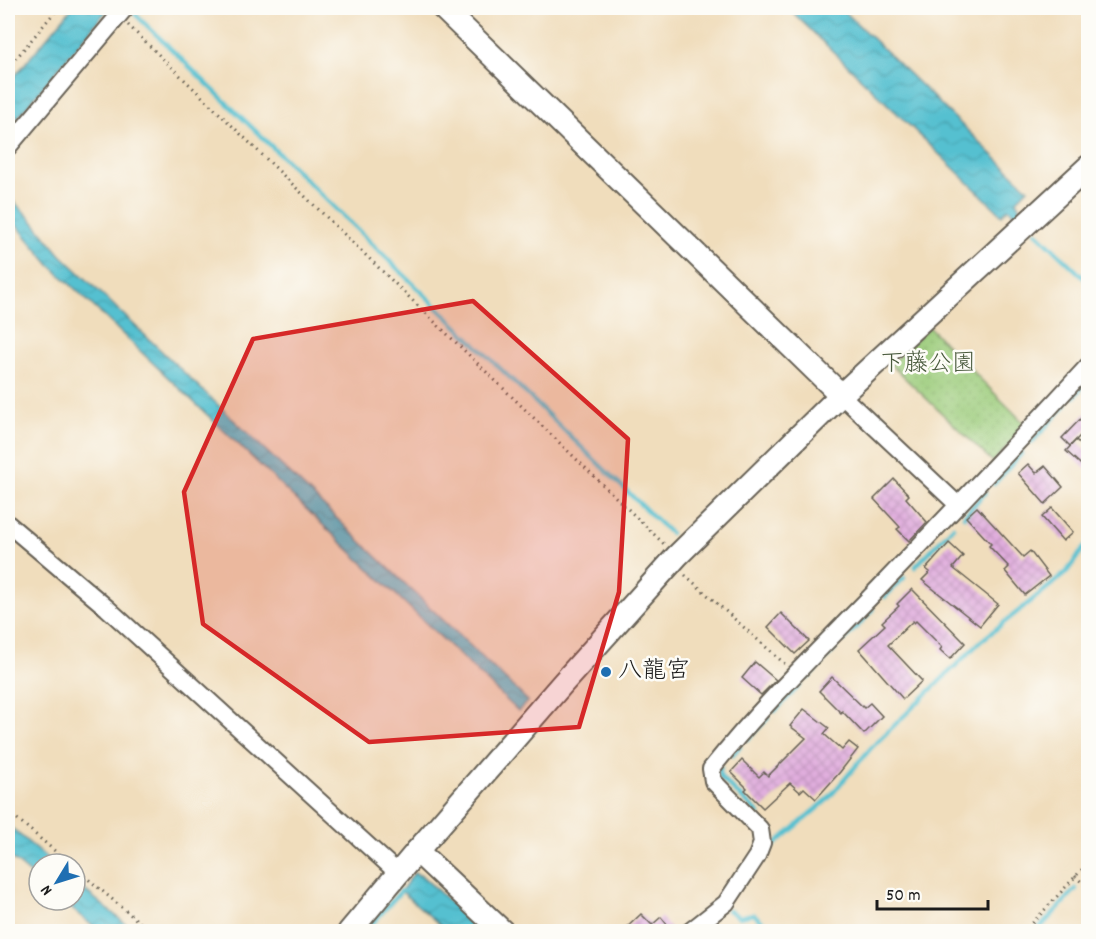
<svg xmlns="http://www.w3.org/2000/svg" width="1096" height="939" viewBox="0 0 1096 939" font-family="Dekko,'Klee One',sans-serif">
  <defs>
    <pattern id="park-dots" width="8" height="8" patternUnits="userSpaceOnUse" patternTransform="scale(1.5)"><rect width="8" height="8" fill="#9ccc7b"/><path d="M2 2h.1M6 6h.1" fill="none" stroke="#86af6a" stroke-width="1.8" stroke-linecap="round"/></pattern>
    <pattern id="water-waves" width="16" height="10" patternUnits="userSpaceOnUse" patternTransform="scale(1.5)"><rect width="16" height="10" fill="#55c0d0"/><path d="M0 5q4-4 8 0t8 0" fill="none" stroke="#49a4b2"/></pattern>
    <pattern id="building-cross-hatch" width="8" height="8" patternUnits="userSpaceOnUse" patternTransform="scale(1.5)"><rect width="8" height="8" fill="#e0addd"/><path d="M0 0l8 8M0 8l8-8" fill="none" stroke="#c094bd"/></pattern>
  </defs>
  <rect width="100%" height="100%" fill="#fdfcf7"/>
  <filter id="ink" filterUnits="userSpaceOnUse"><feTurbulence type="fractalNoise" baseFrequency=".0167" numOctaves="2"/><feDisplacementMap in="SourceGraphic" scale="12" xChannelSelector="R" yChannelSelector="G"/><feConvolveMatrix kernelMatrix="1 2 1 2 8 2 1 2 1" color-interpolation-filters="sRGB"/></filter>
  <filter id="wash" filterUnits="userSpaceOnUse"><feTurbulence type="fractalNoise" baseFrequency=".008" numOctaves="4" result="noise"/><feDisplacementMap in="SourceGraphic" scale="24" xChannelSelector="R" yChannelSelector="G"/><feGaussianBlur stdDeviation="1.35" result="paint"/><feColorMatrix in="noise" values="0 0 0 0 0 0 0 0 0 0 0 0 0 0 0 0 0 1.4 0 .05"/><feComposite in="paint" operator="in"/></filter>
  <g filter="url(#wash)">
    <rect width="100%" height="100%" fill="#f0ddbc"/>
    <polygon fill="url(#park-dots)" stroke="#5c744c" stroke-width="1.5" points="929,327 1026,425 993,462 890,364"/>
    <g fill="url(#water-waves)" stroke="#386e76" stroke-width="1.5">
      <polygon points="72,8 109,8 8,129 8,84"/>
      <polygon points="788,8 841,8 1028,189 1016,201 1023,213 1018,218 1008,208 1002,215"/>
      <polygon points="8,196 31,219 61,255 528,701 518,711 50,265 20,229 8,217"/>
      <polygon points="8,825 54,864 39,864 39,881 8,855"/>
      <polygon points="414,873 422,876 481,931 447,931 401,891"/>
      <polygon points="75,882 134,931 99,931 61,900 75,900"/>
    </g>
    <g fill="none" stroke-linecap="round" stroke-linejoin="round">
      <g stroke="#55c0d0" stroke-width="4.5">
        <polyline points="135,14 670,533"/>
        <polyline points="1036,232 1088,282"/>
        <polyline points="1074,397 1088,381"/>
        <polyline points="1032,442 1066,405"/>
        <polyline points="994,484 1022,453"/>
        <polyline points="964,516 985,493"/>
        <polyline points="915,567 953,527"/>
        <polyline points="885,597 904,578"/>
        <polyline points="844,640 873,610"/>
        <polyline points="808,678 835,649"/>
        <polyline points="775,711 800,685"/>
        <polyline points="748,739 768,718"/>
        <polyline points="733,755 740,747"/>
        <polyline points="721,768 719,769 721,778 759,814"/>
        <polyline points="766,852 827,800 871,748 981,641 1066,573 1083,549 1088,544"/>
        <polyline points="1088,876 1088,875"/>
        <polyline points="728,910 739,917 753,914 775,932"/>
        <polyline points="365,932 401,891"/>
        <polyline points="1036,932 1076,889"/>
      </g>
    </g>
    <g id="blocks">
      <g fill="url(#building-cross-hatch)">
        <polygon points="1089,410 1089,427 1070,446 1062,438"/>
        <polygon points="1076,440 1089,453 1089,472 1066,451"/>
        <polygon points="1028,464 1036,473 1045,466 1063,487 1045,504 1018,473"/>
        <polygon points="894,479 909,495 906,498 927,522 909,541 897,529 900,527 874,499"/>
        <polygon points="977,507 1023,557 1030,551 1049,576 1025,595 1005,571 1009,567 989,546 991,544 966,517"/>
        <polygon points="1052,508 1073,532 1063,541 1042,517"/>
        <polygon points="949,543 963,556 953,568 998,604 980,626 922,580 930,572 926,569"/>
        <polygon points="912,589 965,643 950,659 940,650 942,647 916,621 914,623 913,621 888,645 922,681 903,699 859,649 885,625 882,622 899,606 897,604"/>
        <polygon points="781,613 809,641 795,654 768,627"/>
        <polygon points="755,662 776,680 761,695 742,678"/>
        <polygon points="832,677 864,708 870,703 882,716 864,734 842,711 841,713 819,691"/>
        <polygon points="804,709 829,728 824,734 842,750 849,742 858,749 840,772 816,799 804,788 800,792 790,783 763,808 745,790 747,788 731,772 742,760 759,777 764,772 768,776 806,738 790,726"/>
        <polygon points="641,914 652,925 661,917 673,932 622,932"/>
      </g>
    </g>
  </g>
  <g filter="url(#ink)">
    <use href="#blocks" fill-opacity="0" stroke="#666054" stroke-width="1.5"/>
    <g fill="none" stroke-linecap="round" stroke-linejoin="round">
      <defs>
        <g id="street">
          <polyline points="8,147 125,8"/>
          <polyline points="841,395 958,505"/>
          <polyline points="8,524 107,608 399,874"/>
          <path d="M 689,932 L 726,903 L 757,856 L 762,843 L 760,829 L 713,781 L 711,769 C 762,705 822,647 879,588 C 949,515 1019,441 1088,366"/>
        </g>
        <g id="secondary">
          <polyline points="443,8 841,395"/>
          <polyline points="417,851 503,932"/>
          <polyline points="349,932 417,851 563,683 677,556 841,395 1088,167"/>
        </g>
      </defs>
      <use href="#street" stroke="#666054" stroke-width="20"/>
      <use href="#secondary" stroke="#666054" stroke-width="26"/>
      <g stroke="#666054" stroke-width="3" stroke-dasharray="1.5 4.5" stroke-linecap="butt">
        <polyline points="128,25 664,544"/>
        <polyline points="8,68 58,8"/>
        <polyline points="685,575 785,664"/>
        <polyline points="8,811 70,864"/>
        <polyline points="75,868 151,932"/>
        <polyline points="1075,876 1088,888"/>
        <polyline points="1024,932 1088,863"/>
      </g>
      <use href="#street" stroke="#fff" stroke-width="16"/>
      <use href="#secondary" stroke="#fff" stroke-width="22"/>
    </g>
  </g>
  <path fill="#d62828" fill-opacity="0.2" stroke="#d62828" stroke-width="4.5" stroke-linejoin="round" d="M 473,301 L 628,439 L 619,592 L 579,727 L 369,742 L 203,624 L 184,492 L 253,339 Z"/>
  <circle fill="#1f6fb2" stroke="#fdfcf7" stroke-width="2" cx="606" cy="672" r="6"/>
  <g text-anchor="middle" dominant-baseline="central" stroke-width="5" stroke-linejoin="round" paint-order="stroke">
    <g font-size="24" fill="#495a3d" stroke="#fdfcf7">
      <text x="928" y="365">下藤公園</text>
    </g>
    <g font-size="24" fill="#1c1c1c" stroke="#fdfcf7" text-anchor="start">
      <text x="618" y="672">八龍宮</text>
    </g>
  </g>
  <rect width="1096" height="939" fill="none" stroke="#fdfcf7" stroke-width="30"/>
  <g transform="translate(57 882) rotate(232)"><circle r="28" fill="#fdfcf7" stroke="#a3a29f" stroke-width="1.5"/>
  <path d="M0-4.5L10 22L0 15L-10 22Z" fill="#1f6fb2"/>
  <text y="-9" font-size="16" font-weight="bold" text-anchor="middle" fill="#1c1c1c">N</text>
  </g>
  <path d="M877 900v9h111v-9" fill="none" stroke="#1c1c1c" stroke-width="3"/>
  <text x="886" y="900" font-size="18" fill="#1c1c1c" stroke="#fdfcf7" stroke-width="4.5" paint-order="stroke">50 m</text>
</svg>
